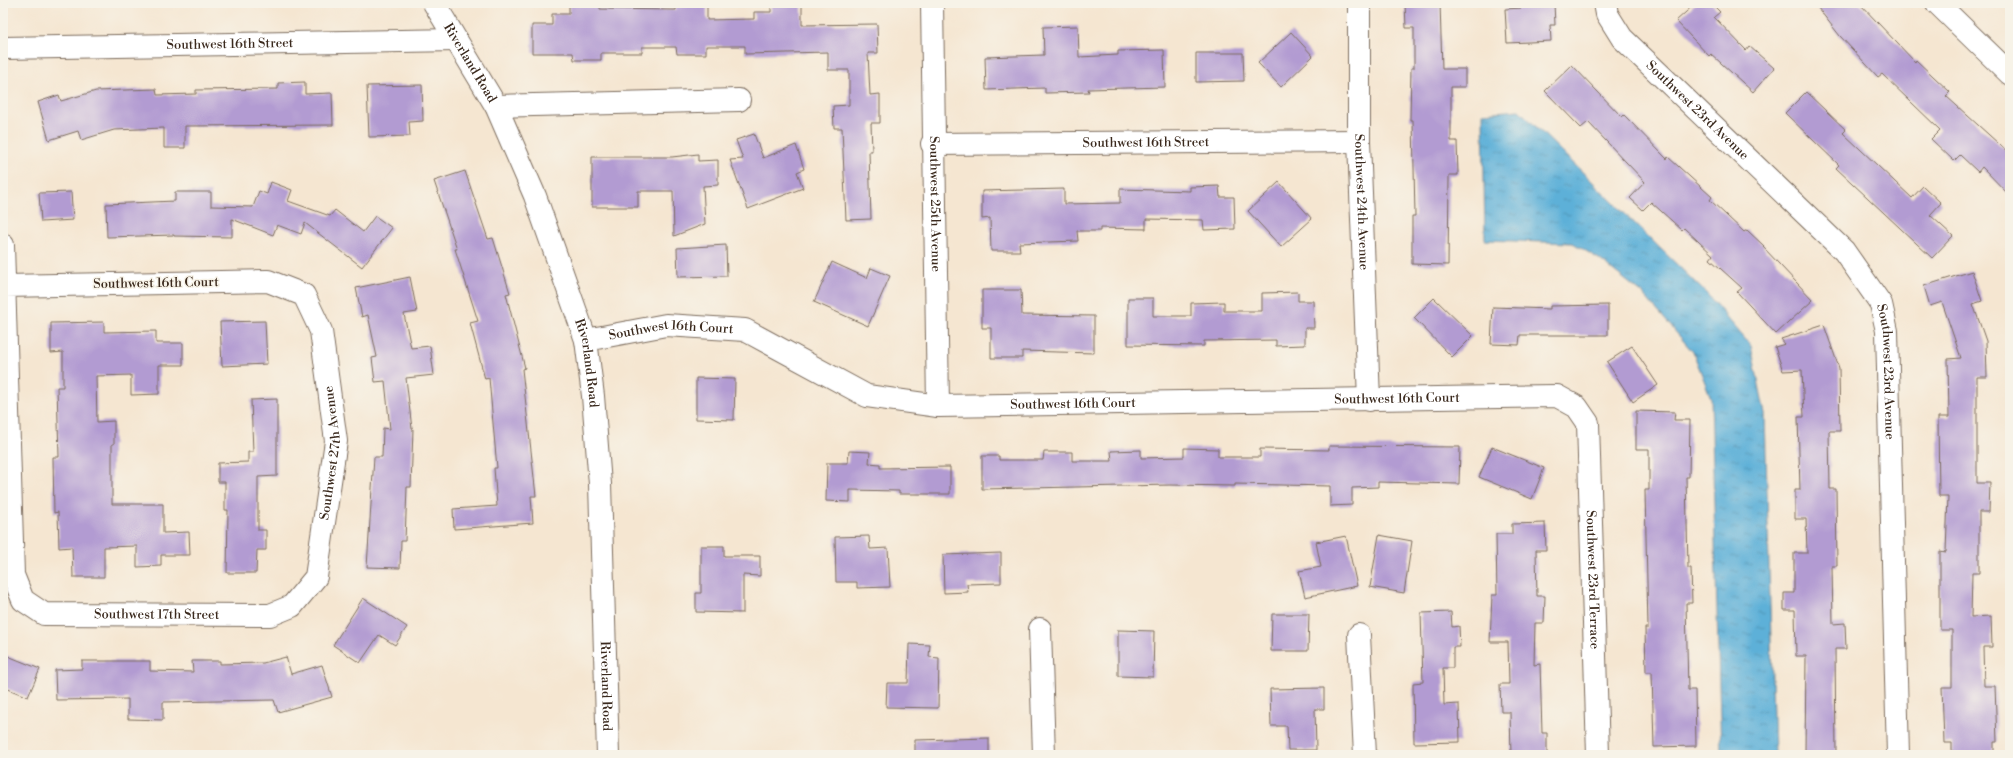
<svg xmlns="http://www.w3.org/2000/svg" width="2013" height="758" viewBox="0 0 2013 758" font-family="'Libre Bodoni',serif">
  <defs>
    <pattern id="water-ripples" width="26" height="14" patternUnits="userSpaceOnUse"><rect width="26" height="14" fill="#5db0d8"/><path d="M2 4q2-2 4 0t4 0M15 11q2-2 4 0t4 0" fill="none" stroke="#4e8faf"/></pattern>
  </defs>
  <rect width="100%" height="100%" fill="#f7f3e8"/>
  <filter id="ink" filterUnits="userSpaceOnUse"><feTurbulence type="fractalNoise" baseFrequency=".025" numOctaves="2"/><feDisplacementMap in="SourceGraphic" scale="8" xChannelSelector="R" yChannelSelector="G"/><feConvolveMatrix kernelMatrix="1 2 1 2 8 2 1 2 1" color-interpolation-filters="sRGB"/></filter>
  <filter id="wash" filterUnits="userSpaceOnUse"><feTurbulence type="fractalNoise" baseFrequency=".012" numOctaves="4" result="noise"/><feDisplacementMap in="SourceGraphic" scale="16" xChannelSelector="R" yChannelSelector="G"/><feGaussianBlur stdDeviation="0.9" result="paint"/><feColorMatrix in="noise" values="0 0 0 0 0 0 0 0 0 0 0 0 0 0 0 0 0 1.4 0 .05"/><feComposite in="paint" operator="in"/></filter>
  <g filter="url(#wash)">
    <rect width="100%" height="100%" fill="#f5e6d1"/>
    <polygon fill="url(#water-ripples)" stroke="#4c6d7b" points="1519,110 1707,294 1751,346 1765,414 1774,755 1721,755 1711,398 1693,352 1643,294 1599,259 1573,243 1485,240 1483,113"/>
    <g id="blocks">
      <g fill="#b29bd2">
        <polygon points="600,3 600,9 676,10 676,3 707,3 707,20 754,19 754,12 771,12 771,4 802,3 802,25 877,24 878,53 868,53 870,95 880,94 880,123 871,123 872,151 869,151 871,219 846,220 842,128 834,128 833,106 849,105 849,70 828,70 828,52 745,54 745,46 706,46 706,54 677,54 676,47 642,47 642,53 601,53 601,60 574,60 573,53 532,53 532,25 552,25 552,14 569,14 569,4"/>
        <polygon points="1405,3 1440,3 1442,69 1465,69 1465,87 1451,87 1451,141 1457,141 1458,175 1449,175 1448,265 1412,264 1412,216 1415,216 1413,120 1410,120 1411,68 1414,68 1414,28 1406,28"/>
        <polygon points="1520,3 1554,3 1555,25 1550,25 1551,41 1507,43 1505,9 1521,8"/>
        <polygon points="1696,3 1711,3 1720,12 1714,17 1746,50 1749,46 1774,68 1753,92 1711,54 1709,56 1676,21"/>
        <polygon points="1814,3 1859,3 1915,62 1916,60 1950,92 1946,96 2010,154 2010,196 1982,167 1978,172 1960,155 1954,161 1931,139 1940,130 1882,74 1878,77 1840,36"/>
        <polygon points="1078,26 1079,57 1118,55 1118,51 1164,50 1165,87 1088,89 1089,92 1045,93 1045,88 986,90 985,57 1044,55 1043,27"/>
        <polygon points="1291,32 1313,56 1281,87 1258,63"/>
        <polygon points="1196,53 1243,53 1244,81 1196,82"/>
        <polygon points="1572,65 1622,117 1624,115 1667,159 1668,157 1712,197 1710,200 1744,232 1747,230 1764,246 1763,247 1813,300 1776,334 1737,292 1742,288 1710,259 1713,255 1684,228 1682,230 1651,202 1643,210 1630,198 1645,182 1588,122 1581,128 1545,91"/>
        <polygon points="305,82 305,94 332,93 333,125 185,126 185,148 164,148 164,128 114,130 81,140 78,131 49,140 38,102 59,95 61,101 96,91 156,89 157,95 196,94 196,90 278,89 278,83"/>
        <polygon points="422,85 423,121 409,122 410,136 369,137 367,86"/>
        <polygon points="1806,92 1846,130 1843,133 1912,198 1923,186 1941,203 1930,215 1953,236 1932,258 1836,168 1839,165 1785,113"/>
        <polygon points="754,134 763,158 796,145 804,169 797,172 803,188 748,209 730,160 743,159 736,140"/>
        <polygon points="698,154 698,161 718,160 718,185 703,186 705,224 674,236 673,191 638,191 638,207 592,207 592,157 672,157"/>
        <polygon points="465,171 488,239 493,238 510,293 506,294 525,368 522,369 536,496 531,496 533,523 454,529 453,509 497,506 494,468 497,468 489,378 485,379 470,323 478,321 455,249 457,249 434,181"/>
        <polygon points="271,182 292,190 288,201 330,216 335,210 363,232 375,216 392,228 362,267 305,223 301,234 277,225 273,235 232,219 232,237 174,236 174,235 107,237 106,204 175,201 175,192 211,192 211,206 253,207 259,191 267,194"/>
        <polygon points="1279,182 1312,219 1281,247 1248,211"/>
        <polygon points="1219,186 1220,197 1234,197 1235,229 1204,230 1203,220 1146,219 1146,229 1100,228 1100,231 1077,231 1078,241 1019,243 1020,251 991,251 990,218 982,219 982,191 1064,189 1064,204 1120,203 1120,189 1190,191 1190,187"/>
        <polygon points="71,192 73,220 41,222 39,193"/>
        <polygon points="726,245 727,276 678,277 677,248"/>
        <polygon points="832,262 867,278 871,268 890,276 868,326 814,302"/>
        <polygon points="1972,271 1982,301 1973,304 1986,341 1987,377 1977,377 1977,483 1990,483 1989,512 1979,512 1979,573 1972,573 1971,617 1991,616 1992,647 1983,647 1984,686 1995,686 1997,742 1994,742 1994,755 1952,755 1952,743 1944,743 1942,687 1952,687 1952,630 1940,630 1940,551 1946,552 1948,496 1939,496 1938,417 1949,417 1948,359 1961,358 1942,302 1930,306 1924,286"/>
        <polygon points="410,277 417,312 404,314 411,348 430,346 434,375 406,378 412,429 413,429 411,487 407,487 405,541 401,541 400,568 367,567 374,457 382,457 383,428 390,429 385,381 375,382 372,358 377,357 368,315 362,317 356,288"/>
        <polygon points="982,290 1021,290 1022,315 1094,316 1094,353 1022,351 1022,358 991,358 991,328 982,328"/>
        <polygon points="1298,292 1298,301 1313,301 1314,328 1305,328 1305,345 1276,346 1276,340 1204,341 1204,346 1128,345 1128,298 1153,298 1153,316 1191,316 1191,303 1224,302 1224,311 1262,311 1262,293"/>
        <polygon points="1434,298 1473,336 1452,357 1414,318"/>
        <polygon points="1608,305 1608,335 1520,335 1519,345 1491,344 1493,307 1550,309 1550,306"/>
        <polygon points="265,321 267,364 222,366 220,322"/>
        <polygon points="104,322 104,332 156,331 156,343 183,343 183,365 159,365 159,394 131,395 131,375 96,376 97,422 114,421 114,444 112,444 112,504 163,504 163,533 189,532 190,555 161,555 161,566 137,567 137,546 104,547 104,577 73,577 72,547 59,548 58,512 54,513 53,457 59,457 57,387 63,387 63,352 51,353 51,323"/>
        <polygon points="1824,325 1839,368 1840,431 1829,431 1830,489 1836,489 1837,566 1832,566 1833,624 1845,623 1846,649 1835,649 1836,755 1805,755 1806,656 1796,656 1795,610 1784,610 1784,593 1794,593 1794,553 1807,553 1806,519 1795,519 1795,490 1800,490 1798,417 1804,417 1802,370 1783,371 1775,347 1785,344 1781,339"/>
        <polygon points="1632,346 1658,385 1633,402 1607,362"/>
        <polygon points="696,378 735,379 734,420 696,419"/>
        <polygon points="277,399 277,476 258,477 258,530 266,530 266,550 257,550 256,573 227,573 228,510 225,510 225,482 218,482 218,463 248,462 248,452 253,452 251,400"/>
        <polygon points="1636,411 1675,412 1674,420 1690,420 1689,477 1686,477 1688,568 1691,568 1692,603 1686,603 1688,690 1695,690 1696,746 1654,747 1652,672 1646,672 1645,628 1648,628 1645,490 1649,490 1649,449 1636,449"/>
        <polygon points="1329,446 1460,447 1459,484 1378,482 1378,487 1352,488 1352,505 1330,506 1330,486 1235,484 1235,486 1170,485 982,489 982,456 999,456 999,460 1043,460 1044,452 1072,452 1072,461 1112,461 1111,451 1141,450 1141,458 1184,457 1184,448 1218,449 1218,457 1260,457 1260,449 1329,450"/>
        <polygon points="1492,447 1544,468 1532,499 1479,477"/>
        <polygon points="849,451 870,452 869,463 880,464 880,468 950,467 950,494 899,494 899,491 850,490 850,502 826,501 827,463 848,463"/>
        <polygon points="1545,523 1546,550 1536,550 1537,596 1545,596 1544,623 1535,623 1534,665 1540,664 1542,733 1547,733 1547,755 1511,755 1510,712 1501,712 1500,684 1509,684 1508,642 1490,642 1492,595 1497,595 1496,534 1512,534 1512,524"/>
        <polygon points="1379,535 1412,541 1404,593 1370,587"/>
        <polygon points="869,536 870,549 888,548 890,587 857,588 857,582 836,582 835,537"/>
        <polygon points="1346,536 1357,586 1305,597 1299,571 1321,567 1316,542"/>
        <polygon points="701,546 724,546 724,556 760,556 760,576 743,575 743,613 696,612 696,593 701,593"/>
        <polygon points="1001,553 1001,583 967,584 968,592 944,593 943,555"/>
        <polygon points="363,598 407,627 395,645 379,635 360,663 333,645"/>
        <polygon points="1451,612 1452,627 1459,626 1460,647 1453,647 1453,668 1443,668 1444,705 1459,704 1460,742 1414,743 1413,683 1423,682 1421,613"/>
        <polygon points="1272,614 1309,614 1308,651 1271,651"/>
        <polygon points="1118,630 1154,631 1153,677 1118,676"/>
        <polygon points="909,644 930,645 929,657 939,658 938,708 886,707 887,683 908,683"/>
        <polygon points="3,654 40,669 28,697 3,687"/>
        <polygon points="286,657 291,674 322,665 332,697 278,712 274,700 163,702 163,720 128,719 128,699 56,700 55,670 82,669 82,661 150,661 150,671 193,672 192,661 220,661 220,664 263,663"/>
        <polygon points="1324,688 1324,709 1315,709 1316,750 1288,750 1287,726 1271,726 1270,689"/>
        <polygon points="989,738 989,755 915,755 915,740"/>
      </g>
    </g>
  </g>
  <g filter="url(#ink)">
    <use href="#blocks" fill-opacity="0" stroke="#7c6c5d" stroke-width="1"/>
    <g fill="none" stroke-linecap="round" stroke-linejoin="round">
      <defs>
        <g id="minor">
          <path id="s1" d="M 434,3 L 496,106 L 535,196 L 586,340 L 593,396 L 600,484 L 608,755"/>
          <path id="s2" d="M 932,3 L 938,406"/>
          <path id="s3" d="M 1359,3 L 1359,141 L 1369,400"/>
          <path id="s4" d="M 1605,3 L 1607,14 L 1622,38 L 1844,251 L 1881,304 L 1887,331 L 1898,755"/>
          <polyline points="1937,3 2010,74"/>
          <path id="s5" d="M 3,48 L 456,40"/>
          <polyline points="496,106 739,100"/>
          <path id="s6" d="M 932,144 L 1359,141"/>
          <path id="s7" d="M 3,245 L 13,575 L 23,600 L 44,614 L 270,615 L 292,606 L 316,577 L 336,441 L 321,331 L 304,295 L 268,281 L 4,286"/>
          <path id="s8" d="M 586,340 L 666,325 L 745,330 L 867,396 L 938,406 L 1557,396 L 1577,407 L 1588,423 L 1598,755"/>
          <polyline points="1040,629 1044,755"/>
          <polyline points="1359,635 1365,755"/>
        </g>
      </defs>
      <use href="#minor" stroke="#7c6c5d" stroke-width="24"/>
      <use href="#minor" stroke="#fff" stroke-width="22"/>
    </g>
  </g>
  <g text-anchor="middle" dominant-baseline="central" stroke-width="3" stroke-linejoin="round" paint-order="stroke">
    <g font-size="13" fill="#3b2a1e" stroke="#f7f3e8">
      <text stroke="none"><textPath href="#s5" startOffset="227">Southwest 16th Street</textPath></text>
      <text stroke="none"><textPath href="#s1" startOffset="70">Riverland Road</textPath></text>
      <text stroke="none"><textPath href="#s4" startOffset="144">Southwest 23rd Avenue</textPath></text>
      <text stroke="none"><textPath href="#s6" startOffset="214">Southwest 16th Street</textPath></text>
      <text stroke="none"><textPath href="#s3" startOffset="199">Southwest 24th Avenue</textPath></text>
      <text stroke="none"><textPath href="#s2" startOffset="201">Southwest 25th Avenue</textPath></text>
      <text transform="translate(156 283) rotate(-1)">Southwest 16th Court</text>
      <text stroke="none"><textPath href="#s8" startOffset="86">Southwest 16th Court</textPath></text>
      <text stroke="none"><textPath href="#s1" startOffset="394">Riverland Road</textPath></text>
      <text stroke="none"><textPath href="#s4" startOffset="480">Southwest 23rd Avenue</textPath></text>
      <text stroke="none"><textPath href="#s8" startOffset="830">Southwest 16th Court</textPath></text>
      <text stroke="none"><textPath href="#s8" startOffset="506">Southwest 16th Court</textPath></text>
      <text stroke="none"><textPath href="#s7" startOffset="795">Southwest 27th Avenue</textPath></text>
      <text stroke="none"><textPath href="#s8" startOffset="1189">Southwest 23rd Terrace</textPath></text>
      <text stroke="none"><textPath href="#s7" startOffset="495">Southwest 17th Street</textPath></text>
      <text stroke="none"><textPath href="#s1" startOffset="718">Riverland Road</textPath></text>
    </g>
  </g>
  <rect width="2013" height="758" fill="none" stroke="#f7f3e8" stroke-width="16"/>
</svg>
